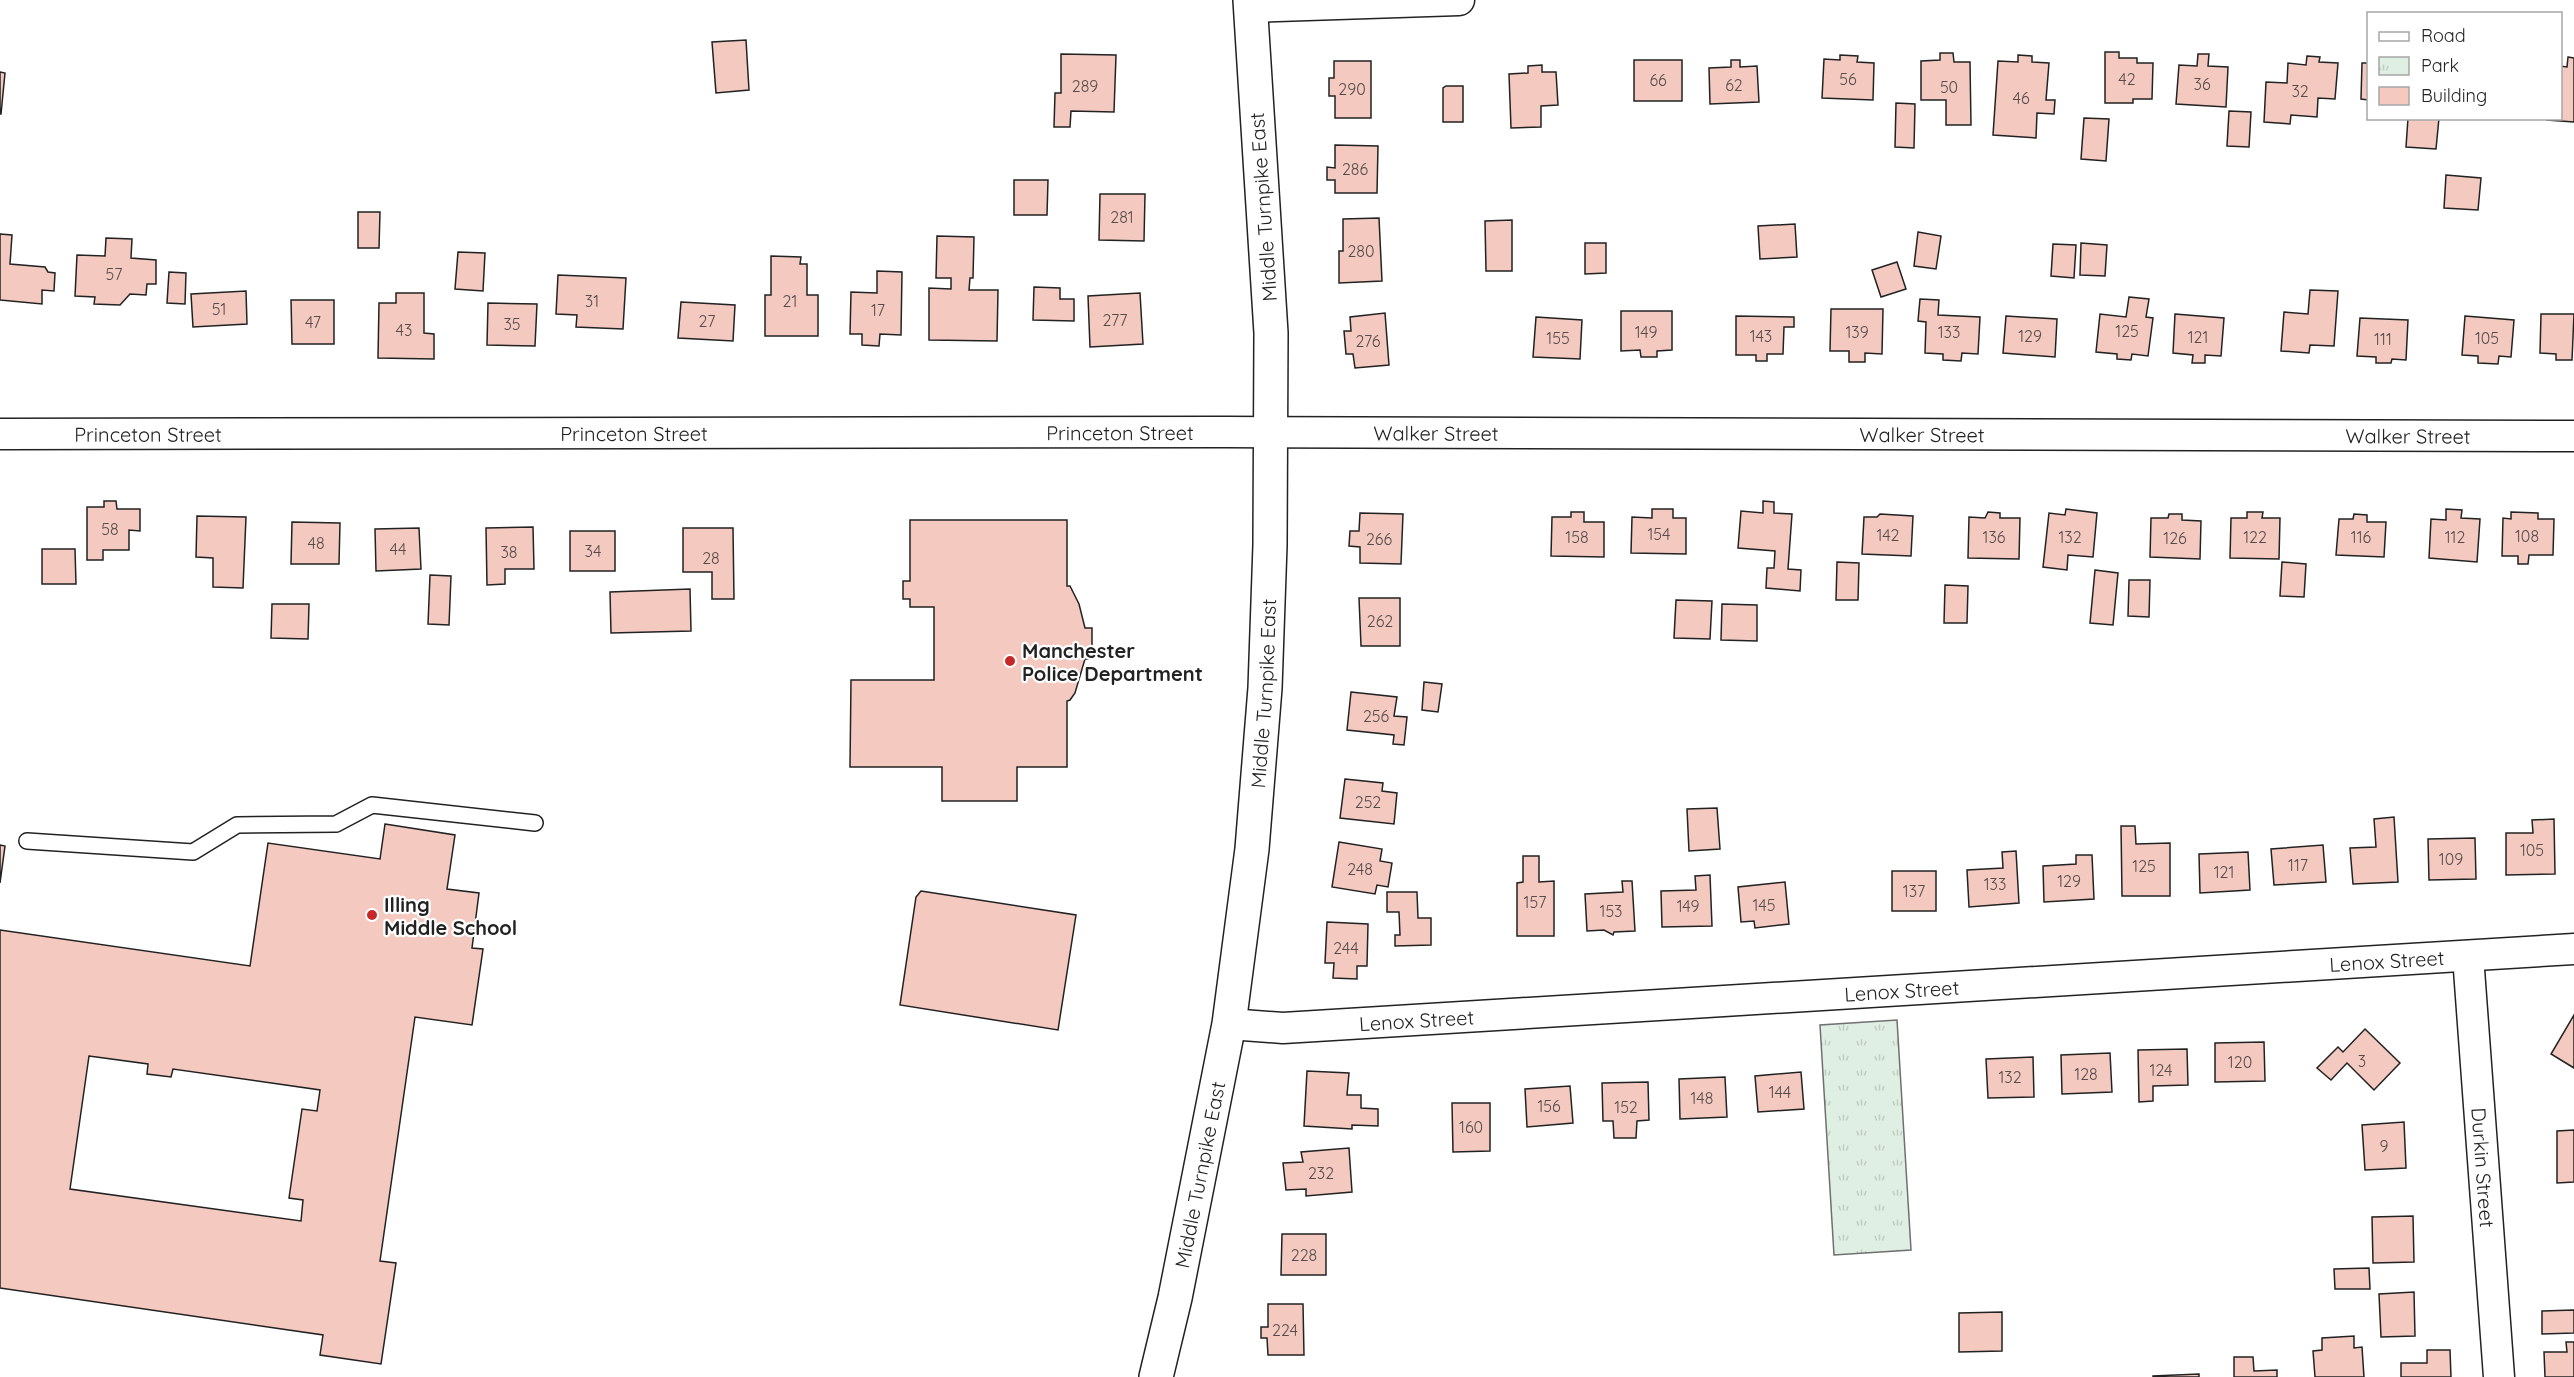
<svg xmlns="http://www.w3.org/2000/svg" width="2574" height="1377" viewBox="0 0 2574 1377" font-family="Quicksand,sans-serif">
  <defs>
    <pattern id="park-tufts" width="24" height="20" patternUnits="userSpaceOnUse" patternTransform="scale(1.5)"><rect width="24" height="20" fill="#e0efe3"/><path d="M3 7l-1-3M5 7V3M7 7l1-3M15 17l-1-3M17 17v-4M19 17l1-3" fill="none" stroke="#c0cdc2"/></pattern>
  </defs>
  <rect width="100%" height="100%" fill="#fff"/>
  <polygon fill="url(#park-tufts)" stroke="#6f6f6f" stroke-width="1.5" points="1897,1020 1911,1250 1834,1255 1820,1025"/>
  <g fill="#f3c9c0" stroke="#222" stroke-width="1.5" fill-rule="evenodd">
    <polygon points="746,40 749,90 716,93 712,42"/>
    <polygon points="2105,52 2119,52 2119,58 2137,58 2137,63 2153,63 2152,99 2133,99 2133,103 2105,103"/>
    <polygon points="1940,53 1953,53 1954,62 1970,62 1971,125 1946,125 1946,100 1921,100 1921,61 1940,60"/>
    <polygon points="1061,54 1116,55 1114,112 1071,111 1070,127 1054,127 1055,93 1061,93"/>
    <polygon points="2198,54 2209,54 2208,66 2228,67 2226,107 2176,104 2179,65 2197,66"/>
    <polygon points="1840,55 1858,56 1857,62 1874,63 1873,100 1822,98 1824,59 1840,60"/>
    <polygon points="2018,55 2032,56 2032,62 2049,63 2046,100 2055,100 2054,114 2037,113 2036,138 1993,135 1998,61 2018,62"/>
    <polygon points="2307,56 2320,57 2319,62 2338,63 2335,99 2318,98 2317,117 2291,115 2290,124 2264,122 2266,82 2287,83 2288,63 2306,65"/>
    <polygon points="2568,57 2574,58 2574,122 2547,120 2547,118 2560,118 2560,66 2567,67"/>
    <rect x="1634" y="60" width="48" height="41"/>
    <polygon points="1731,60 1740,60 1740,67 1757,66 1759,102 1710,104 1709,68 1731,67"/>
    <polygon points="1334,61 1371,61 1371,118 1335,118 1335,96 1329,96 1329,78 1334,78"/>
    <polygon points="2362,63 2368,63 2368,100 2361,99"/>
    <polygon points="1542,65 1542,72 1556,72 1558,105 1541,106 1541,127 1511,128 1509,74 1528,73 1528,66"/>
    <polygon points="0,72 5,73 1,114 0,114"/>
    <polygon points="1446,86 1463,86 1463,122 1443,122 1443,88"/>
    <polygon points="1896,103 1915,104 1914,148 1895,147"/>
    <polygon points="2229,111 2251,112 2249,147 2227,146"/>
    <polygon points="2084,118 2109,119 2106,161 2081,159"/>
    <polygon points="2408,118 2439,118 2436,149 2406,147"/>
    <polygon points="1335,145 1378,146 1377,193 1335,193 1335,180 1327,180 1327,167 1335,168"/>
    <polygon points="2446,175 2481,178 2478,210 2444,208"/>
    <polygon points="1014,180 1048,180 1047,215 1014,215"/>
    <polygon points="1100,194 1145,194 1144,241 1099,240"/>
    <polygon points="358,212 380,212 379,248 358,248"/>
    <polygon points="1379,218 1382,281 1339,283 1339,251 1343,251 1343,219"/>
    <polygon points="1512,220 1512,271 1486,271 1485,221"/>
    <polygon points="1795,224 1797,257 1760,259 1758,226"/>
    <polygon points="1918,232 1941,236 1936,269 1914,266"/>
    <polygon points="0,234 12,235 10,264 45,267 48,272 55,273 54,291 42,290 42,304 0,300"/>
    <polygon points="937,236 974,237 973,278 970,278 969,290 998,290 997,341 929,340 929,288 951,289 951,278 936,278"/>
    <polygon points="106,238 132,239 131,258 156,260 156,284 147,284 146,295 130,294 120,305 94,304 95,297 75,296 77,255 105,256"/>
    <polygon points="1585,243 1606,243 1606,273 1585,274"/>
    <polygon points="2081,243 2107,245 2105,276 2080,275"/>
    <polygon points="2053,244 2076,245 2074,278 2051,276"/>
    <polygon points="458,252 485,253 483,291 455,289"/>
    <polygon points="771,256 801,257 800,264 807,264 807,295 818,295 818,336 765,336 765,295 771,295"/>
    <polygon points="1897,262 1906,289 1881,297 1872,270"/>
    <polygon points="877,271 902,272 901,335 880,334 879,346 862,345 862,334 850,334 851,292 877,293"/>
    <polygon points="169,272 186,273 185,304 167,303"/>
    <polygon points="558,275 626,278 623,329 576,327 577,315 556,314"/>
    <polygon points="1034,287 1060,288 1060,299 1074,299 1074,321 1033,320"/>
    <polygon points="2310,290 2338,291 2334,346 2310,345 2309,353 2281,351 2284,312 2308,314"/>
    <polygon points="246,291 247,324 193,327 191,294"/>
    <polygon points="396,293 424,293 424,333 434,334 434,359 378,358 379,303 396,303"/>
    <polygon points="1140,293 1143,344 1090,347 1088,296"/>
    <polygon points="2129,297 2149,299 2146,317 2153,318 2148,356 2132,354 2131,360 2117,359 2117,354 2096,352 2100,314 2126,317"/>
    <polygon points="1920,299 1939,300 1938,315 1980,317 1978,354 1962,353 1961,361 1943,360 1943,354 1925,353 1926,322 1918,321"/>
    <polygon points="291,300 334,300 334,344 292,344"/>
    <polygon points="681,302 735,305 733,341 678,338"/>
    <polygon points="488,303 537,304 535,346 487,345"/>
    <polygon points="1831,309 1883,309 1882,354 1865,353 1865,362 1849,362 1849,351 1830,351"/>
    <polygon points="1621,311 1672,311 1672,350 1657,351 1657,357 1641,357 1640,350 1621,351"/>
    <polygon points="1385,313 1389,365 1355,368 1353,354 1346,354 1344,331 1351,331 1350,317"/>
    <polygon points="2175,314 2224,318 2221,356 2205,355 2205,363 2192,363 2193,355 2173,353"/>
    <polygon points="2541,314 2574,314 2572,360 2556,360 2556,354 2540,353"/>
    <polygon points="1736,316 1794,317 1794,327 1784,327 1783,354 1767,354 1767,361 1756,361 1756,355 1736,355"/>
    <polygon points="2006,316 2057,319 2055,357 2003,353"/>
    <polygon points="2465,316 2514,320 2511,357 2499,356 2498,364 2478,363 2478,356 2462,355"/>
    <polygon points="1536,317 1582,320 1580,359 1533,357"/>
    <polygon points="2360,318 2408,320 2406,360 2392,359 2391,363 2376,363 2376,357 2357,356"/>
    <polygon points="104,501 116,501 117,509 140,509 140,531 129,530 129,550 103,550 103,560 87,560 87,507 104,507"/>
    <polygon points="1763,501 1774,502 1774,513 1792,514 1788,569 1801,570 1800,591 1766,588 1767,568 1774,568 1775,551 1738,548 1741,511 1763,513"/>
    <polygon points="1652,509 1673,509 1673,518 1686,518 1686,554 1631,553 1632,517 1652,518"/>
    <polygon points="2066,509 2097,513 2093,557 2068,555 2067,570 2043,567 2049,513 2065,515"/>
    <polygon points="2446,509 2462,510 2461,518 2480,519 2477,562 2429,558 2431,519 2446,520"/>
    <polygon points="1571,512 1584,512 1584,522 1604,522 1604,557 1551,556 1552,517 1571,517"/>
    <polygon points="1988,512 2000,513 2000,518 2020,518 2019,559 1968,558 1969,517 1985,518"/>
    <polygon points="2247,512 2263,512 2262,518 2280,518 2279,559 2230,558 2231,518 2247,518"/>
    <polygon points="2511,512 2538,513 2538,519 2554,519 2553,555 2529,555 2528,564 2518,564 2518,556 2502,556 2503,518 2511,519"/>
    <polygon points="1360,513 1403,514 1401,564 1360,563 1360,547 1349,546 1350,531 1359,531"/>
    <polygon points="1880,514 1913,516 1911,556 1862,554 1864,517 1877,517"/>
    <polygon points="2169,514 2182,514 2182,520 2201,521 2200,559 2150,557 2151,518 2168,518"/>
    <polygon points="2354,514 2367,515 2367,522 2386,522 2384,557 2336,555 2339,519 2353,519"/>
    <polygon points="197,516 246,517 243,588 213,587 213,558 196,557"/>
    <polygon points="910,520 1067,520 1067,586 1070,586 1079,604 1085,628 1092,628 1092,659 1085,659 1075,693 1070,700 1067,701 1067,767 1017,767 1017,801 942,801 942,767 850,767 851,680 934,680 934,607 910,607 910,599 903,599 903,581 910,581"/>
    <polygon points="292,522 340,523 339,564 291,564"/>
    <polygon points="533,527 534,569 505,569 505,584 487,585 486,528"/>
    <polygon points="419,528 421,569 376,571 375,529"/>
    <polygon points="683,528 733,528 734,599 712,599 712,572 683,572"/>
    <rect x="570" y="531" width="45" height="40"/>
    <polygon points="42,549 75,549 76,584 42,584"/>
    <polygon points="1837,562 1859,563 1858,600 1836,600"/>
    <polygon points="2282,562 2306,564 2304,597 2280,596"/>
    <polygon points="2095,570 2118,573 2113,625 2090,623"/>
    <polygon points="430,575 451,576 449,625 428,624"/>
    <polygon points="2129,580 2150,580 2149,617 2128,616"/>
    <polygon points="1945,585 1968,586 1967,623 1944,623"/>
    <polygon points="690,589 691,631 611,633 610,592"/>
    <polygon points="1359,598 1400,598 1400,646 1361,646"/>
    <polygon points="1676,600 1712,601 1710,639 1674,638"/>
    <polygon points="272,604 309,604 308,639 271,638"/>
    <polygon points="1722,604 1757,605 1757,641 1721,640"/>
    <polygon points="1424,682 1442,684 1438,712 1422,710"/>
    <polygon points="1351,692 1397,697 1394,716 1407,717 1404,745 1393,744 1394,735 1347,730"/>
    <polygon points="1345,779 1383,783 1382,791 1397,793 1394,824 1340,818"/>
    <polygon points="1717,808 1720,849 1689,851 1687,809"/>
    <polygon points="2394,817 2398,882 2353,884 2350,848 2376,847 2374,819"/>
    <polygon points="2554,819 2555,874 2506,875 2506,833 2533,833 2532,820"/>
    <path d="M 385,824 L 455,835 L 447,889 L 479,893 L 472,948 L 483,949 L 472,1025 L 415,1017 L 380,1261 L 396,1263 L 381,1364 L 320,1355 L 323,1335 L 0,1288 L 0,930 L 250,966 L 268,843 L 380,859 ZM 89,1056 L 148,1064 L 147,1074 L 171,1077 L 173,1069 L 320,1090 L 317,1111 L 302,1109 L 289,1198 L 303,1200 L 301,1221 L 70,1189 Z"/>
    <polygon points="2121,826 2135,826 2136,844 2170,843 2170,896 2122,896"/>
    <polygon points="2475,838 2476,879 2429,880 2428,839"/>
    <polygon points="1339,842 1382,849 1380,861 1392,863 1388,887 1377,885 1375,894 1332,887"/>
    <polygon points="0,845 5,846 0,883"/>
    <polygon points="2323,845 2326,882 2274,885 2271,849"/>
    <polygon points="2016,851 2019,903 1969,907 1967,870 2003,868 2002,852"/>
    <polygon points="2248,852 2250,890 2200,893 2199,854"/>
    <polygon points="2076,855 2092,855 2094,899 2044,902 2043,866 2076,864"/>
    <polygon points="1523,856 1539,856 1539,882 1554,881 1554,936 1517,936 1517,883 1523,882"/>
    <rect x="1892" y="871" width="44" height="40"/>
    <polygon points="1710,875 1712,926 1662,927 1661,891 1696,890 1695,876"/>
    <polygon points="1622,881 1632,881 1635,931 1614,932 1613,935 1604,930 1587,931 1585,894 1623,892"/>
    <polygon points="1785,882 1789,924 1755,928 1754,921 1741,922 1738,887"/>
    <polygon points="921,891 1076,915 1058,1030 900,1005 916,897"/>
    <polygon points="1387,892 1417,892 1418,918 1431,918 1431,945 1395,946 1395,935 1400,935 1399,912 1387,912"/>
    <polygon points="1327,922 1368,924 1367,966 1357,966 1357,979 1333,978 1334,963 1325,963"/>
    <polygon points="2574,1015 2574,1068 2551,1054"/>
    <polygon points="2365,1029 2400,1063 2374,1090 2347,1063 2331,1080 2317,1068 2338,1047 2343,1052"/>
    <polygon points="2264,1042 2265,1081 2215,1082 2215,1043"/>
    <polygon points="2187,1049 2188,1085 2153,1086 2153,1101 2139,1102 2138,1050"/>
    <polygon points="2110,1053 2112,1092 2062,1094 2061,1055"/>
    <polygon points="2033,1057 2034,1097 1988,1098 1986,1059"/>
    <polygon points="1307,1071 1349,1073 1347,1095 1361,1095 1361,1108 1378,1109 1378,1126 1352,1125 1352,1129 1304,1126"/>
    <polygon points="1801,1072 1804,1109 1758,1112 1755,1076"/>
    <polygon points="1725,1077 1727,1117 1680,1119 1679,1079"/>
    <polygon points="1648,1082 1649,1120 1637,1121 1636,1138 1614,1138 1613,1121 1603,1121 1602,1083"/>
    <polygon points="1570,1086 1573,1123 1527,1127 1525,1089"/>
    <polygon points="1452,1103 1490,1103 1490,1151 1453,1152"/>
    <polygon points="2404,1122 2406,1168 2365,1170 2362,1125"/>
    <polygon points="2574,1130 2574,1182 2557,1183 2557,1131"/>
    <polygon points="1349,1148 1352,1192 1306,1196 1306,1189 1286,1190 1283,1163 1303,1162 1301,1152"/>
    <polygon points="2413,1216 2414,1262 2373,1263 2372,1217"/>
    <polygon points="1282,1234 1326,1234 1326,1275 1281,1275"/>
    <polygon points="2369,1268 2370,1289 2335,1289 2334,1269"/>
    <polygon points="2414,1292 2415,1336 2381,1337 2379,1294"/>
    <polygon points="1268,1304 1303,1304 1304,1355 1268,1355 1267,1338 1261,1338 1261,1327 1268,1327"/>
    <polygon points="2574,1310 2574,1333 2542,1334 2542,1311"/>
    <polygon points="2002,1312 2002,1351 1959,1352 1959,1313"/>
    <polygon points="2354,1336 2354,1348 2362,1347 2364,1377 2315,1377 2313,1351 2322,1350 2322,1338"/>
    <polygon points="2566,1342 2574,1342 2574,1377 2545,1377 2544,1352 2567,1352"/>
    <polygon points="2427,1350 2450,1350 2451,1377 2401,1377 2401,1363 2427,1363"/>
    <polygon points="2234,1357 2253,1357 2254,1371 2277,1370 2277,1377 2234,1377"/>
    <polygon points="2199,1374 2199,1377 2153,1377 2153,1376"/>
  </g>
  <g fill="none" stroke-linecap="round" stroke-linejoin="round">
    <defs>
      <polyline id="lane" points="27,841 193,852 237,825 336,824 372,805 535,823"/>
      <g id="street">
        <polyline points="1250,7 1459,0"/>
        <path id="s1" d="M 0,434 L 1226,432 L 2574,436"/>
        <path id="s2" d="M 2468,956 L 2499,1377"/>
        <path id="s3" d="M 1229,1024 L 1283,1028 L 2574,949"/>
      </g>
      <g id="secondary">
        <path id="s4" d="M 1156,1377 L 1175,1298 L 1229,1024 L 1252,849 L 1265,688 L 1270,545 L 1271,333 L 1250,0"/>
      </g>
    </defs>
    <use href="#lane" stroke="#222" stroke-width="18"/>
    <use href="#street" stroke="#222" stroke-width="33"/>
    <use href="#secondary" stroke="#222" stroke-width="36"/>
    <use href="#lane" stroke="#fff" stroke-width="15"/>
    <use href="#street" stroke="#fff" stroke-width="30"/>
    <use href="#secondary" stroke="#fff" stroke-width="33"/>
  </g>
  <g fill="#c62828" stroke="#fff" stroke-width="2">
    <circle cx="1010" cy="661" r="6"/>
    <circle cx="372" cy="915" r="6"/>
  </g>
  <g text-anchor="middle" dominant-baseline="central" stroke-width="4.5" stroke-linejoin="round" paint-order="stroke">
    <g font-size="16" fill="#564c4a">
      <text x="1848" y="79">56</text>
      <text x="2127" y="79">42</text>
      <text x="1658" y="80">66</text>
      <text x="2202" y="84">36</text>
      <text x="1734" y="85">62</text>
      <text x="1085" y="86">289</text>
      <text x="1949" y="87">50</text>
      <text x="1352" y="89">290</text>
      <text x="2300" y="91">32</text>
      <text x="2021" y="98">46</text>
      <text x="1355" y="169">286</text>
      <text x="1122" y="217">281</text>
      <text x="1361" y="251">280</text>
      <text x="114" y="274">57</text>
      <text x="592" y="301">31</text>
      <text x="790" y="301">21</text>
      <text x="219" y="309">51</text>
      <text x="878" y="310">17</text>
      <text x="1115" y="320">277</text>
      <text x="707" y="321">27</text>
      <text x="313" y="322">47</text>
      <text x="512" y="324">35</text>
      <text x="404" y="330">43</text>
      <text x="2127" y="331">125</text>
      <text x="1646" y="332">149</text>
      <text x="1857" y="332">139</text>
      <text x="1949" y="332">133</text>
      <text x="1761" y="336">143</text>
      <text x="2030" y="336">129</text>
      <text x="2198" y="337">121</text>
      <text x="1558" y="338">155</text>
      <text x="2487" y="338">105</text>
      <text x="2383" y="339">111</text>
      <text x="1368" y="341">276</text>
      <text x="110" y="529">58</text>
      <text x="1659" y="534">154</text>
      <text x="1888" y="535">142</text>
      <text x="2527" y="536">108</text>
      <text x="1577" y="537">158</text>
      <text x="1994" y="537">136</text>
      <text x="2070" y="537">132</text>
      <text x="2255" y="537">122</text>
      <text x="2361" y="537">116</text>
      <text x="2455" y="537">112</text>
      <text x="2175" y="538">126</text>
      <text x="1379" y="539">266</text>
      <text x="316" y="543">48</text>
      <text x="398" y="549">44</text>
      <text x="593" y="551">34</text>
      <text x="509" y="552">38</text>
      <text x="711" y="558">28</text>
      <text x="1380" y="621">262</text>
      <text x="1376" y="716">256</text>
      <text x="1368" y="802">252</text>
      <text x="2532" y="850">105</text>
      <text x="2451" y="859">109</text>
      <text x="2298" y="865">117</text>
      <text x="2144" y="866">125</text>
      <text x="1360" y="869">248</text>
      <text x="2224" y="872">121</text>
      <text x="2069" y="881">129</text>
      <text x="1995" y="884">133</text>
      <text x="1914" y="891">137</text>
      <text x="1535" y="902">157</text>
      <text x="1764" y="905">145</text>
      <text x="1688" y="906">149</text>
      <text x="1611" y="911">153</text>
      <text x="1346" y="948">244</text>
      <text x="2362" y="1061">3</text>
      <text x="2240" y="1062">120</text>
      <text x="2161" y="1070">124</text>
      <text x="2086" y="1074">128</text>
      <text x="2010" y="1077">132</text>
      <text x="1780" y="1092">144</text>
      <text x="1702" y="1098">148</text>
      <text x="1549" y="1106">156</text>
      <text x="1626" y="1107">152</text>
      <text x="1471" y="1127">160</text>
      <text x="2384" y="1146">9</text>
      <text x="1321" y="1173">232</text>
      <text x="1304" y="1255">228</text>
      <text x="1285" y="1330">224</text>
    </g>
    <g font-size="20" fill="#222" stroke="#fff">
      <text transform="translate(1263 207) rotate(-94)">Middle Turnpike East</text>
      <text stroke="none"><textPath href="#s1" startOffset="1120">Princeton Street</textPath></text>
      <text stroke="none"><textPath href="#s1" startOffset="148">Princeton Street</textPath></text>
      <text stroke="none"><textPath href="#s1" startOffset="634">Princeton Street</textPath></text>
      <text stroke="none"><textPath href="#s1" startOffset="1436">Walker Street</textPath></text>
      <text stroke="none"><textPath href="#s1" startOffset="1922">Walker Street</textPath></text>
      <text stroke="none"><textPath href="#s1" startOffset="2408">Walker Street</textPath></text>
      <text stroke="none"><textPath href="#s4" startOffset="693">Middle Turnpike East</textPath></text>
      <text stroke="none"><textPath href="#s3" startOffset="1160">Lenox Street</textPath></text>
      <text stroke="none"><textPath href="#s3" startOffset="674">Lenox Street</textPath></text>
      <text stroke="none"><textPath href="#s3" startOffset="188">Lenox Street</textPath></text>
      <text stroke="none"><textPath href="#s2" startOffset="212">Durkin Street</textPath></text>
      <text stroke="none"><textPath href="#s4" startOffset="207">Middle Turnpike East</textPath></text>
    </g>
    <g font-size="20" font-weight="bold" fill="#222" stroke="#fff" text-anchor="start">
      <text x="1022" y="650">Manchester<tspan x="1022" dy="23">Police Department</tspan></text>
      <text x="384" y="904">Illing<tspan x="384" dy="23">Middle School</tspan></text>
    </g>
  </g>
  <rect x="2367" y="12" width="195" height="108" fill="#ffffff" stroke="#a7a7a7" stroke-width="1.5"/>
  <rect x="2379" y="32" width="30" height="9" fill="#ffffff" stroke="#a7a7a7" stroke-width="1.5"/>
  <text x="2421" y="42" font-size="18" fill="#222222">Road</text>
  <rect x="2379" y="57" width="30" height="18" fill="url(#park-tufts)" stroke="#a7a7a7" stroke-width="1.5"/>
  <text x="2421" y="72" font-size="18" fill="#222222">Park</text>
  <rect x="2379" y="87" width="30" height="18" fill="#f3c9c0" stroke="#a7a7a7" stroke-width="1.5"/>
  <text x="2421" y="102" font-size="18" fill="#222222">Building</text>
</svg>
